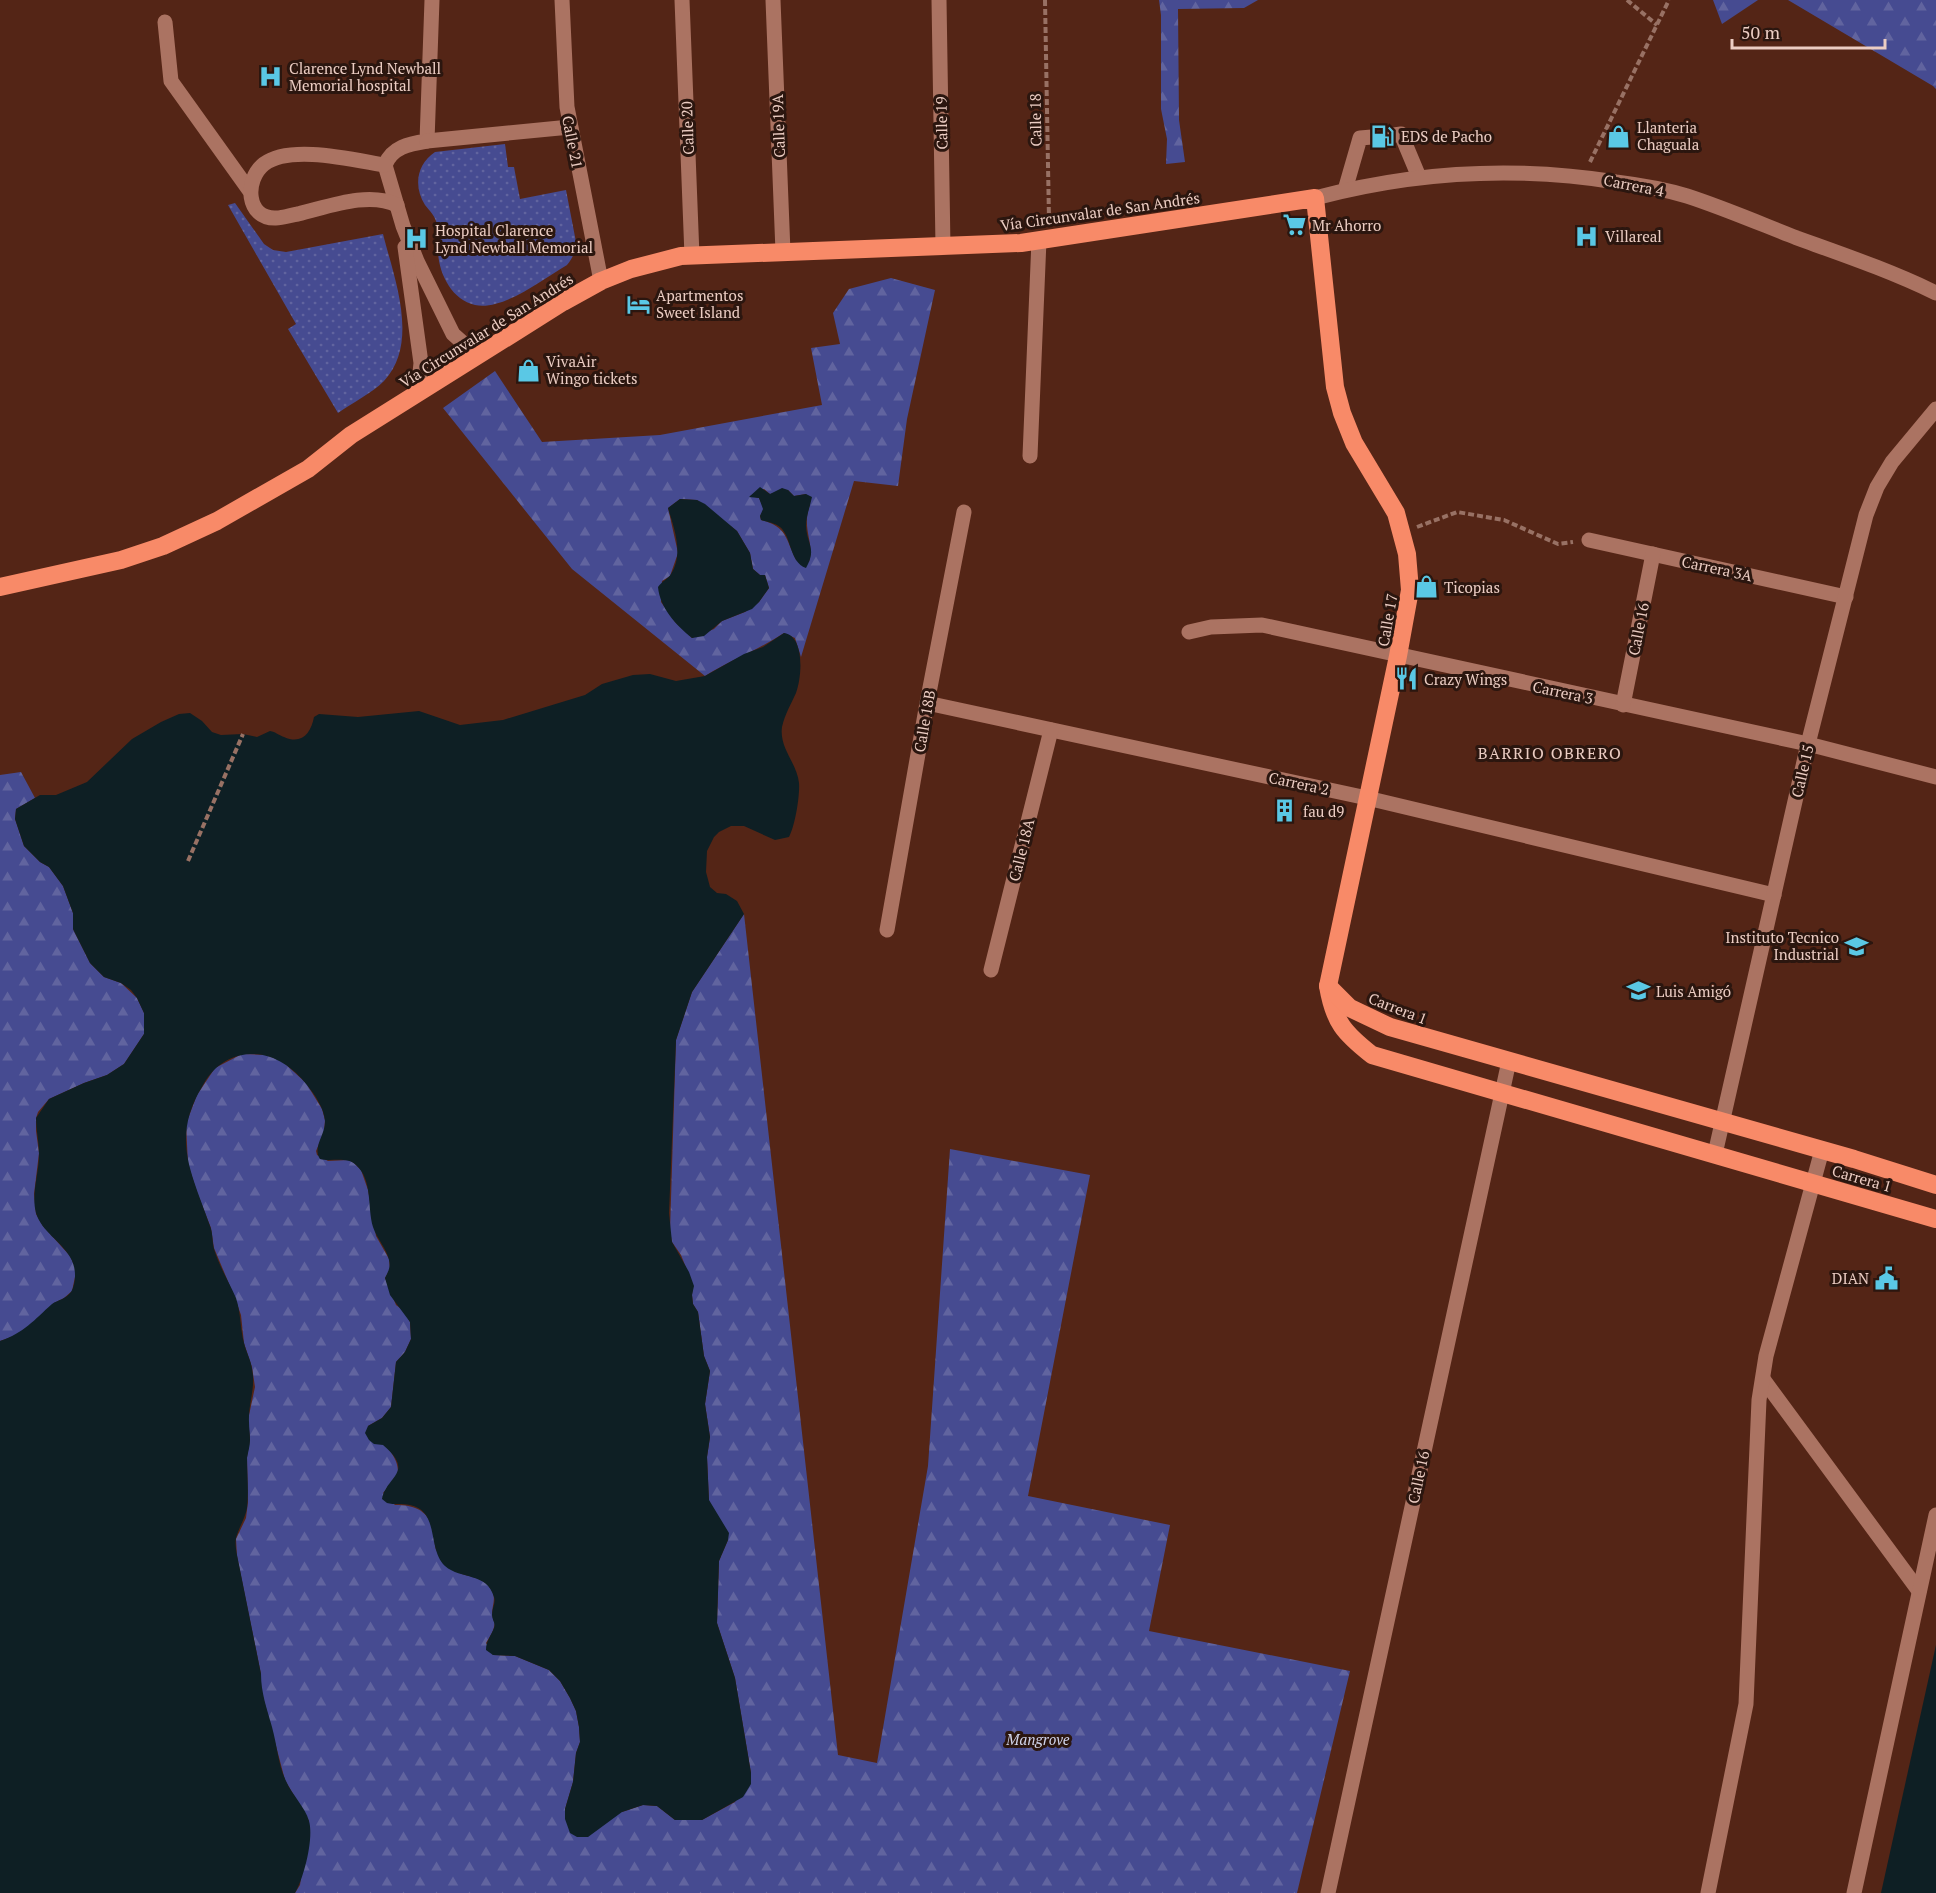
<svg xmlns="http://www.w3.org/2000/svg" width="1936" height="1893" viewBox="0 0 1936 1893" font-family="'PT Serif',serif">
  <defs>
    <pattern id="grass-dots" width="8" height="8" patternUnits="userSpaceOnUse" patternTransform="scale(1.5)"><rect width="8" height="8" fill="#464b91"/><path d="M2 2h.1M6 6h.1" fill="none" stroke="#61649f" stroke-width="1.8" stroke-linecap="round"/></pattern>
    <pattern id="forest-firs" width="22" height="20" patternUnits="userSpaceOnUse" patternTransform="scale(1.5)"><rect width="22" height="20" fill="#464b91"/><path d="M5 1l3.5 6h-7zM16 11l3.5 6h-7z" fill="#61649f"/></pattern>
  </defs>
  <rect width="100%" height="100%" fill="#542516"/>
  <g fill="url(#grass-dots)">
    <path d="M 505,144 L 508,167 L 514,167 L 520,199 L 566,190 L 576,242 C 575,252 573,258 567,265 C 543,279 503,311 475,305 C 452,300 439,274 438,252 C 438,243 440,233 437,224 C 435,216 430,211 425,205 C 413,186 417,164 435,152 Z"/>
    <path d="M 235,203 L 264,244 L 273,250 L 286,252 L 383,234 C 394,278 420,342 384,381 C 372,393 352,403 338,413 L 288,329 L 296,324 L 228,205 Z"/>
  </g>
  <g fill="url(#forest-firs)" fill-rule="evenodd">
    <polygon points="1159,0 1258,0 1244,8 1178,9 1179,120 1185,162 1166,164 1167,139 1161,109 1161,15"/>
    <polygon points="1713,0 1758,0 1722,24"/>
    <polygon points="1788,0 1936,0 1936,89 1933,86"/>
    <path d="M 891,278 L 935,290 L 907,419 L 898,486 L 854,481 L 801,657 L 795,638 L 784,633 C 758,650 731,660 705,676 L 572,569 L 443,408 L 495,371 L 542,442 L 660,435 L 822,405 L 811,348 L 840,344 L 833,313 L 849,289 ZM 764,489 L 770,494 L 788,490 L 794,496 L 806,494 L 810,505 C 801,529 815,542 809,562 L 796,560 C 785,537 787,527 761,520 L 760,516 L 764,509 L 759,498 L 750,496 ZM 680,499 L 697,500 L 737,531 L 750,553 L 753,569 L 760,575 L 765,575 L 769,588 L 759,602 L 745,612 L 722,621 L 714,629 L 692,638 L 675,622 L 661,602 L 662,581 L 670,576 L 678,553 L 668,508 Z"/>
    <polygon points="21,772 35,798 16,809 15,819 24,846 40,862 49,867 63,886 73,913 73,929 90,963 104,977 121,983 137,998 144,1013 144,1034 124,1064 107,1075 84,1083 49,1099 38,1112 36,1118 36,1131 39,1153 34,1194 36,1214 43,1226 70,1256 75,1267 75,1277 72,1291 64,1298 54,1303 36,1321 17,1335 0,1341 0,775"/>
    <path d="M 744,914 L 838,1755 L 877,1763 L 928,1466 L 950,1149 L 1090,1175 L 1028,1496 L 1170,1525 L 1149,1631 L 1350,1671 L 1297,1893 L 295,1893 L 300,1885 L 309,1821 L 285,1780 L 261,1689 L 261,1674 L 237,1556 L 236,1539 L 246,1518 L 248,1502 L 247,1457 L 250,1439 L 248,1420 L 255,1387 L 252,1367 L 244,1343 L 241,1315 L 235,1298 L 214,1248 L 211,1228 L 197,1192 L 188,1164 L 186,1124 L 197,1095 L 215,1068 L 242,1054 L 266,1055 L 282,1061 L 306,1083 L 322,1109 L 325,1120 L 324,1132 L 316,1151 L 317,1155 L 328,1161 L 349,1160 L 354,1163 L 361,1170 L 368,1190 L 376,1236 L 389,1259 L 390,1269 L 385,1278 L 396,1305 L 404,1311 L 410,1322 L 411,1339 L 405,1352 L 396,1362 L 391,1407 L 382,1418 L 368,1426 C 379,1439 405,1460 396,1478 C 393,1483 387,1488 383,1493 L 395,1505 C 418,1505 430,1512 434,1535 C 435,1541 434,1548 438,1553 C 442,1559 450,1569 457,1572 C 470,1578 484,1576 492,1591 C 497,1601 490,1608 493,1618 C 494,1625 496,1619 494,1627 C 493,1632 489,1638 486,1643 L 493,1655 L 515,1656 L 549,1670 L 560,1681 L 570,1698 L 576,1711 L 579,1727 L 580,1742 L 576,1753 L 573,1782 L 565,1809 L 622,1812 L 643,1805 L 657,1806 L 675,1820 L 702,1820 L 735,1802 L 751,1773 L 735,1678 L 717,1623 L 719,1561 L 728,1540 L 709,1501 L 707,1457 L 710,1437 L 705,1404 L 710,1371 L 704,1356 L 698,1312 L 693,1304 L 692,1295 L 693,1285 L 681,1255 L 672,1242 L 670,1231 L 676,1040 L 692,992 Z"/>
  </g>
  <g fill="#0e1f24">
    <path d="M 760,487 L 770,494 L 782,488 L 788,490 L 794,496 L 806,494 L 812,497 C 810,507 806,516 806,526 C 807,545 817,548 806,568 C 789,562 792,537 780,527 C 775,523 767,522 761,520 L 760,516 L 763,509 L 759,498 L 749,497 Z"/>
    <path d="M 680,499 L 697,500 L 705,504 L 737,531 L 750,553 L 753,569 L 760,575 L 765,575 L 769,588 L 759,602 L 752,609 L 722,621 L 704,636 L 692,638 C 676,625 660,608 658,587 C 662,581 668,579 671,574 C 684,554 674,528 668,508 Z"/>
    <path d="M 784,633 C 805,636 802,677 796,693 C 791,704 785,714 782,727 C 779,748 797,763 799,783 C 800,796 795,826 789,837 L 775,840 L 744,826 L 731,826 L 719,832 L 714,837 L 707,851 L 706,872 L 710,887 L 717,893 L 726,894 L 737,901 L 744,914 L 692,992 L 676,1040 L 669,1213 L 672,1242 L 689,1272 L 694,1286 L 692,1295 L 693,1304 L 698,1312 L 704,1356 L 710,1371 L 705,1404 L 710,1437 L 707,1457 L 709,1500 L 729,1533 L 728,1540 L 719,1561 L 717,1623 L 735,1678 L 751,1773 L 751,1784 L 743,1797 L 702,1820 L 675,1820 L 657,1806 L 643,1805 L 622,1812 L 588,1837 L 577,1837 L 570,1833 L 565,1819 L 565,1809 L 573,1782 L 576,1753 L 580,1742 L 579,1727 L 576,1711 L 570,1698 L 560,1681 L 549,1670 L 515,1656 L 493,1655 L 486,1650 C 486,1641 491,1636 494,1628 C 496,1623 492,1620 492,1615 C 492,1608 496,1603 494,1597 C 487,1572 461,1580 445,1566 C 427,1549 440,1511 410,1505 C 402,1503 394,1505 387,1503 L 382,1499 C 386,1476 416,1473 383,1445 L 374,1444 L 369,1440 L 365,1433 L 368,1426 L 382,1418 L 391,1407 L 396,1362 L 405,1352 L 411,1339 L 410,1322 L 390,1295 L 385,1278 C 388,1272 391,1267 389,1260 C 387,1249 377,1239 373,1227 C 367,1207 373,1180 356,1165 C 347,1156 331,1162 320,1159 C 312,1147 326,1134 325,1121 C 324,1108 315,1095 307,1085 C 293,1067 273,1053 250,1054 C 229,1055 213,1067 203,1085 C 170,1139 192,1173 210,1226 C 213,1233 212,1241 214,1249 C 219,1266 229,1282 236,1298 C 241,1313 240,1328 244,1343 C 246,1352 251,1360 252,1369 C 256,1388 248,1404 249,1422 C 249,1428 250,1434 250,1440 C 250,1446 248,1452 247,1458 C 247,1475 249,1492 247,1508 C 245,1519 239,1527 236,1538 C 235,1543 236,1550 237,1555 L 261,1674 C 261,1693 267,1709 272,1727 C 277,1745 278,1764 286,1781 C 292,1795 305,1807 309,1821 C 314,1838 304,1878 295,1893 L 0,1893 L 0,1341 C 24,1333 34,1320 52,1304 C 58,1300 66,1299 71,1292 C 77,1282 76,1266 70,1257 C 61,1241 42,1232 36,1213 C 31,1194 39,1174 39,1154 C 39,1142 36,1130 36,1118 L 49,1099 L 84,1083 L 107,1075 L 124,1064 L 144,1034 L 144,1013 L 137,998 L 131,990 L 121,983 L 104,977 L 90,963 L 73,929 L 73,913 L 63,886 L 49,867 L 40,862 L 24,846 L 15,819 L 16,809 L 40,795 L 56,795 L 87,782 L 132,739 L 161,722 L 179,714 L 190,713 L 202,721 L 212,732 L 221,735 L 243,734 L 257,737 L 270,731 C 276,732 278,735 284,737 C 302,745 311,733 314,717 L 319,714 L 358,717 L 419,711 L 460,725 L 503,720 L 585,695 L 602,684 L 633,675 L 650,674 L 676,681 L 705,676 L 744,654 L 763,647 Z"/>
    <polygon points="1936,1645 1936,1893 1881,1893"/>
  </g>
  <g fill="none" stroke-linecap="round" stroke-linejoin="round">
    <g stroke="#987164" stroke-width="4" stroke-dasharray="6 3" stroke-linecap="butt">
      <polyline points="1045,0 1049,220"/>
      <polyline points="1627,0 1657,25"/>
      <polyline points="1590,162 1669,0"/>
      <polyline points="1417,527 1457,512 1504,520 1558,544 1573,542"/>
      <polyline points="188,861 243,734"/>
    </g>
    <g stroke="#ab7362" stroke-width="15">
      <path d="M 432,0 L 427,141 C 409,144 392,147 385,165 L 403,226 L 417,261 L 453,334 L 462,342 L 481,354"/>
      <polyline points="562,0 567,107 601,281"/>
      <polyline points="682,0 692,256"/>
      <polyline points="773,0 783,252"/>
      <polyline points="939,0 943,247"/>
      <polyline points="165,22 171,81 249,190"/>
      <polyline points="1394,135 1401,134 1419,177"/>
      <polyline points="427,141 570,127"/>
      <path d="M 385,165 C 354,160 290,144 264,164 C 244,180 246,219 276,218 C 283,218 291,215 298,214 C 328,207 368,191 397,205"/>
      <polyline points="1345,190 1360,138 1372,137"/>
      <path d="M 1315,198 C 1413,172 1516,166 1616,182 C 1640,185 1664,189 1687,196 C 1724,208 1761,224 1797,238 C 1844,255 1891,271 1936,293"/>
      <polyline points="405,247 421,363 418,393"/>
      <polyline points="1030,456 1039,240"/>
      <polyline points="1589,540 1846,597"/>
      <polyline points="1189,632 1211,627 1262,625 1808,744 1936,777"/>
      <polyline points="927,703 1367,798 1774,895"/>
      <polyline points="1623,705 1653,554"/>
      <polyline points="887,930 927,703 964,512"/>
      <polyline points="991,970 1051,730"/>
      <polyline points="1715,1154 1808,744 1866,515 1877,487 1892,462 1936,409"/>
      <polyline points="1763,1379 1919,1591"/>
      <polyline points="1328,1893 1509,1061"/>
      <polyline points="1708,1893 1746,1704 1759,1400 1766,1356 1822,1150"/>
      <polyline points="1854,1893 1936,1515"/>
    </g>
    <g stroke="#f88a68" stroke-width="18">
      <path d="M 0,587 L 121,560 L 163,546 L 217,521 L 308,469 L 351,435 L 563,302 L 601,281 L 631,269 L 681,256 L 1021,243 L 1315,198 L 1335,387 L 1342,413 L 1354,443 L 1396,513 L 1407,554 L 1410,590 L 1398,656 L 1328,986 C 1334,1022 1344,1033 1372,1055 L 1936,1219"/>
      <polyline points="1328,986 1350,1008 1390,1027 1854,1159 1936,1185"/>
    </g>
  </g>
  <defs>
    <symbol id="hospital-bare" viewBox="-9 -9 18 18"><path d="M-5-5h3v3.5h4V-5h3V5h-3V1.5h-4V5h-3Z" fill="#5ac8e5" stroke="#2b160f" stroke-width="2.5" paint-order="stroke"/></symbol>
    <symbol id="fuel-bare" viewBox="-9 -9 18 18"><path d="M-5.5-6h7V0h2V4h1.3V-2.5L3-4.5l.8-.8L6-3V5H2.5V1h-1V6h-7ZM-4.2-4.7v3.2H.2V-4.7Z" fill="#5ac8e5" stroke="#2b160f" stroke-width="2.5" paint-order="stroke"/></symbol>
    <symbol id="shop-bare" viewBox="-9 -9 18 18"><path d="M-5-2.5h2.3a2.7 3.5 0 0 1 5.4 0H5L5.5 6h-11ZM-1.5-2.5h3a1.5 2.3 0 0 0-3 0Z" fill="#5ac8e5" stroke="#2b160f" stroke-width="2.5" paint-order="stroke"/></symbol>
    <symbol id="supermarket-bare" viewBox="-9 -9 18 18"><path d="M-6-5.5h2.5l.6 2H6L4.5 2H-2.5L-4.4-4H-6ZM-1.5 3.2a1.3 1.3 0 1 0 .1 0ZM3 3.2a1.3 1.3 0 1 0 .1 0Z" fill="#5ac8e5" stroke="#2b160f" stroke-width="2.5" paint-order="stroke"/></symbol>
    <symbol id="hotel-bare" viewBox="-9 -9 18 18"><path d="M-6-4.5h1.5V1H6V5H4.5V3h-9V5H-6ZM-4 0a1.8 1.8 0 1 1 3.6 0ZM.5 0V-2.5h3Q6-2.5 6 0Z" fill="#5ac8e5" stroke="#2b160f" stroke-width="2.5" paint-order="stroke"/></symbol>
    <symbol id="restaurant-bare" viewBox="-9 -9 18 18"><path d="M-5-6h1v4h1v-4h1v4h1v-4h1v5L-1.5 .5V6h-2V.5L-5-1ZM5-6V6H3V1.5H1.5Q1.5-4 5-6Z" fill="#5ac8e5" stroke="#2b160f" stroke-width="2.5" paint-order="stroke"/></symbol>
    <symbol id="building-bare" viewBox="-9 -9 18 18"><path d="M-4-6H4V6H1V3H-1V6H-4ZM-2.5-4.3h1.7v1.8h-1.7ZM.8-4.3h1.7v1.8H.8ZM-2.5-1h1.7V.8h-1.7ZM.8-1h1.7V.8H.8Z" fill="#5ac8e5" stroke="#2b160f" stroke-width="2.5" paint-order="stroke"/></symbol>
    <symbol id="school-bare" viewBox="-9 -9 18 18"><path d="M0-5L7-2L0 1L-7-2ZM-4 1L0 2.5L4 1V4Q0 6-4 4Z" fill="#5ac8e5" stroke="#2b160f" stroke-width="2.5" paint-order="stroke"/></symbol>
    <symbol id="civic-bare" viewBox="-9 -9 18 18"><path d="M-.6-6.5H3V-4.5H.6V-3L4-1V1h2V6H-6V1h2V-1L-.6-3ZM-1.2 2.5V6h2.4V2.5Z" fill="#5ac8e5" stroke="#2b160f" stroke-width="2.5" paint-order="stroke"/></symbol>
  </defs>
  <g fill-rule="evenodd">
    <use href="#hospital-bare" x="254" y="60" width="33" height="33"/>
    <use href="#fuel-bare" x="1366" y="120" width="33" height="33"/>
    <use href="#shop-bare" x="1602" y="120" width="33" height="33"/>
    <use href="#supermarket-bare" x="1278" y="208" width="33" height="33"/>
    <use href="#hospital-bare" x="1570" y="220" width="33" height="33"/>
    <use href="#hospital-bare" x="400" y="222" width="33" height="33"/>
    <use href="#hotel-bare" x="622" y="288" width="33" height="33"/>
    <use href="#shop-bare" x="512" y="354" width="33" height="33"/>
    <use href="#shop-bare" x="1410" y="570" width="33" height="33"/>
    <use href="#restaurant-bare" x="1390" y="662" width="33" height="33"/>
    <use href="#building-bare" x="1268" y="794" width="33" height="33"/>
    <use href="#school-bare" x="1840" y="930" width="33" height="33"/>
    <use href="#school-bare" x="1622" y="974" width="33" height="33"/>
    <use href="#civic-bare" x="1870" y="1262" width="33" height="33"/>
  </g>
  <g text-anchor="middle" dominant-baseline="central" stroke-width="6" stroke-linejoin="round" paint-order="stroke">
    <g font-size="15" fill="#eccdc3" stroke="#2b160f" text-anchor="start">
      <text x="289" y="68">Clarence Lynd Newball<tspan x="289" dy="17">Memorial hospital</tspan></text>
      <text x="1637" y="127">Llanteria<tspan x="1637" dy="17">Chaguala</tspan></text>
      <text x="1401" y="136">EDS de Pacho</text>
      <text x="1312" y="225">Mr Ahorro</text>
      <text x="435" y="230">Hospital Clarence<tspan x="435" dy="17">Lynd Newball Memorial</tspan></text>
      <text x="1605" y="236">Villareal</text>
      <text x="656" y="295">Apartmentos<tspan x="656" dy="17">Sweet Island</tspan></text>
      <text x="546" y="361">VivaAir<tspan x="546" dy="17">Wingo tickets</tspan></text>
      <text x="1444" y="587">Ticopias</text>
      <text x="1424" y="679">Crazy Wings</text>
      <text x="1303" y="811">fau d9</text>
      <text x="1839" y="937" text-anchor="end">Instituto Tecnico<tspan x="1839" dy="17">Industrial</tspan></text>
      <text x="1656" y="991">Luis Amigó</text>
      <text x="1869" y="1278" text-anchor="end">DIAN</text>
    </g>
    <g font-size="15" fill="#eccdc3" stroke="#2b160f">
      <text transform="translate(1035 120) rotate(-91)">Calle 18</text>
      <text transform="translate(941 123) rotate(-91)">Calle 19</text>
      <text transform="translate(778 126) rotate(-92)">Calle 19A</text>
      <text transform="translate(687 128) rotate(-92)">Calle 20</text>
      <text transform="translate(573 142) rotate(79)">Calle 21</text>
      <text transform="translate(1634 185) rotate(11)">Carrera 4</text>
      <text transform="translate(1100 211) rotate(-8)">Vía Circunvalar de San Andrés</text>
      <text transform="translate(486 330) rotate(-32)">Vía Circunvalar de San Andrés</text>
      <text transform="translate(1717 568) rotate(12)">Carrera 3A</text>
      <text transform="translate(1387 620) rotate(-80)">Calle 17</text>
      <text transform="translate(1638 629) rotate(-79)">Calle 16</text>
      <text transform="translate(1563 692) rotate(12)">Carrera 3</text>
      <text transform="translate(924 721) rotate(-80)">Calle 18B</text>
      <text transform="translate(1802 771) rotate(-77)">Calle 15</text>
      <text transform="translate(1299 783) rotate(12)">Carrera 2</text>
      <text transform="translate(1021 850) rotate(-76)">Calle 18A</text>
      <text transform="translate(1398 1008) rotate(21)">Carrera 1</text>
      <text transform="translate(1862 1178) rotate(16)">Carrera 1</text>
      <text transform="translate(1418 1477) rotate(-78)">Calle 16</text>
    </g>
    <g font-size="15" font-style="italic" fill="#d1d5ec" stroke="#2b160f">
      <text x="1038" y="1739">Mangrove</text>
    </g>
    <g font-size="16" letter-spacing="1.5" fill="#eccdc3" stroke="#2b160f">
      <text x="1550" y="753">BARRIO OBRERO</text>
    </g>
  </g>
  <path d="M1732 39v9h153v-9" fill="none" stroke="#eccdc3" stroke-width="3"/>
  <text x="1741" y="39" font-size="18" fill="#eccdc3" stroke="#2b160f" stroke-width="4.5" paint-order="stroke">50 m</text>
</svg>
